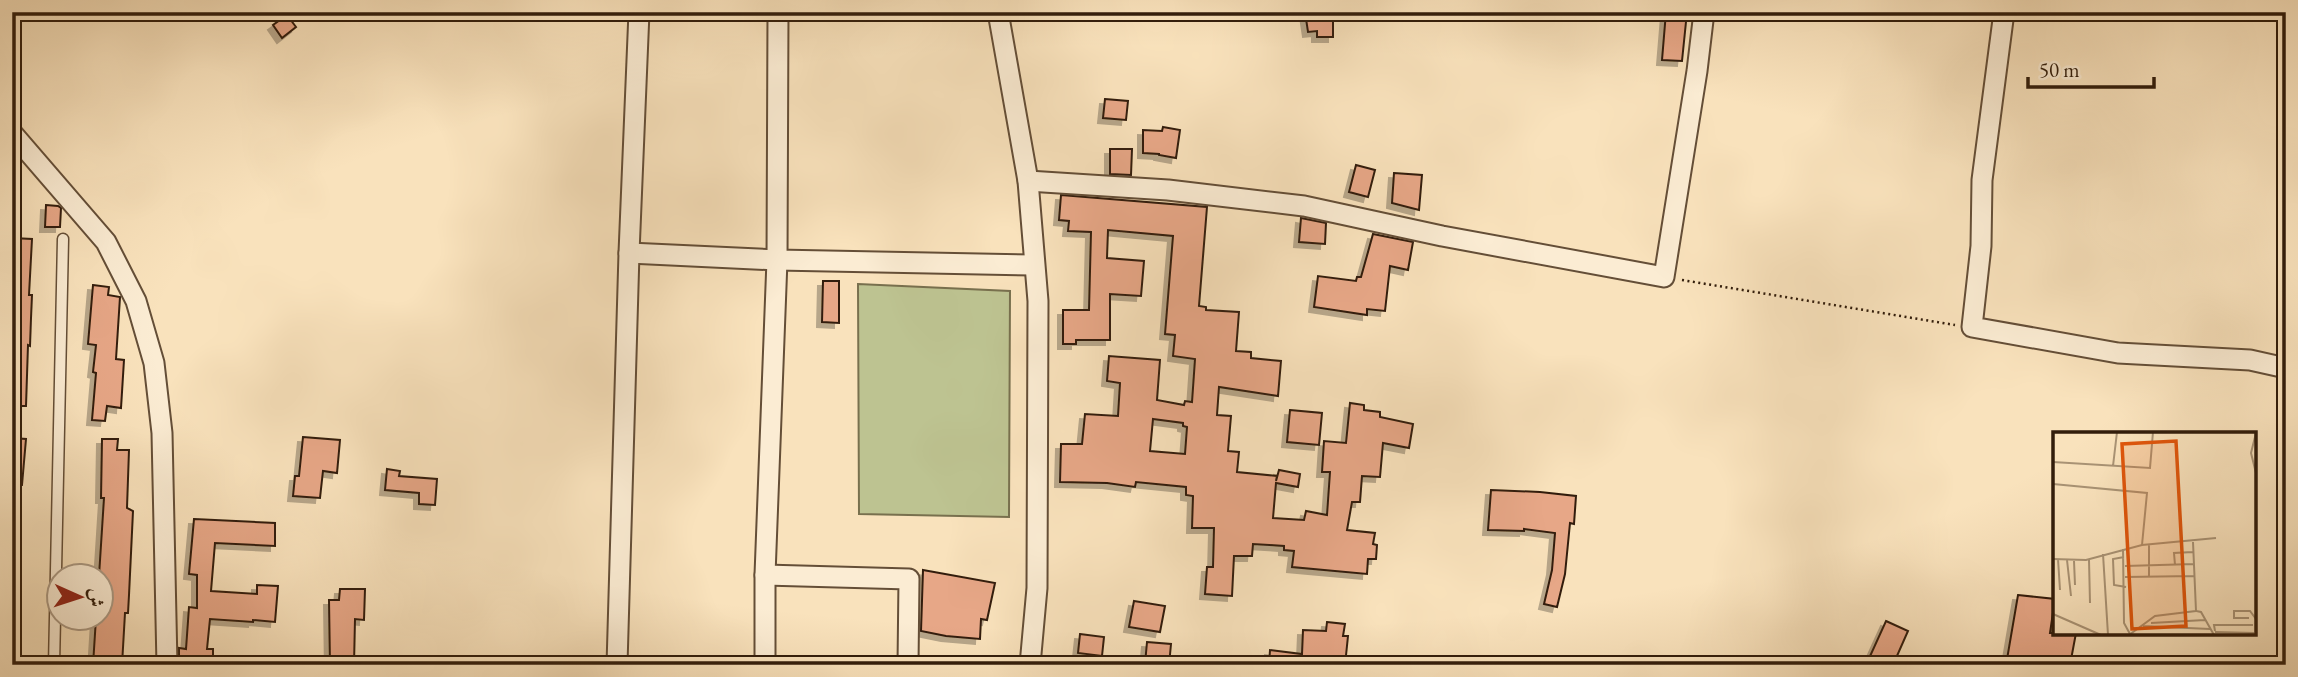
<svg xmlns="http://www.w3.org/2000/svg" width="2298" height="677" viewBox="0 0 2298 677" font-family="'EB Garamond',Amiri,serif">
  <defs>
    <filter id="shadow"><feDropShadow dx="-5" dy="5" stdDeviation="0" flood-color="#0004"/></filter>
  </defs>
  <rect width="100%" height="100%" fill="#f9e2bc"/>
  <filter id="stains"><feTurbulence type="fractalNoise" baseFrequency=".00286" numOctaves="4"/><feColorMatrix values="0 0 0 0 .2 0 0 0 0 .09 0 0 0 0 .02 0 0 0 .5 -.17"/></filter>
  <radialGradient id="worn" r=".72"><stop offset=".6" stop-color="#630" stop-opacity="0"/><stop offset="1" stop-color="#630" stop-opacity=".3"/></radialGradient>
  <polygon fill="#bdc391" stroke="#78704e" stroke-width="2" points="858,284 1010,291 1009,517 859,514"/>
  <g fill="#e7a787" stroke="#321d0b" stroke-width="2" fill-rule="evenodd" filter="url(#shadow)">
    <polygon points="1305,12 1333,12 1333,37 1317,37 1317,31 1308,32"/>
    <polygon points="1666,12 1687,12 1682,61 1662,60"/>
    <polygon points="287,15 296,27 282,38 273,25"/>
    <polygon points="1105,99 1128,101 1126,120 1103,118"/>
    <polygon points="1163,127 1180,130 1176,158 1159,155 1159,154 1143,153 1143,130 1162,131"/>
    <polygon points="1110,149 1132,149 1131,175 1110,174"/>
    <polygon points="1356,165 1375,170 1368,197 1349,192"/>
    <polygon points="1394,173 1422,175 1419,210 1392,203"/>
    <path d="M 1061,195 L 1207,207 L 1199,306 L 1206,307 L 1206,310 L 1239,312 L 1236,351 L 1251,352 L 1251,358 L 1281,361 L 1278,396 L 1219,387 L 1217,415 L 1231,416 L 1228,451 L 1239,452 L 1237,472 L 1277,476 L 1276,481 L 1279,470 L 1300,474 L 1298,487 L 1276,483 L 1273,518 L 1304,520 L 1306,511 L 1327,515 L 1330,472 L 1322,472 L 1324,441 L 1346,443 L 1350,403 L 1364,405 L 1364,410 L 1380,412 L 1380,417 L 1413,424 L 1409,448 L 1383,443 L 1380,477 L 1362,476 L 1360,502 L 1352,502 L 1347,530 L 1375,533 L 1373,544 L 1377,545 L 1376,559 L 1368,559 L 1367,574 L 1292,567 L 1294,551 L 1284,550 L 1284,546 L 1253,544 L 1252,556 L 1234,556 L 1232,596 L 1205,594 L 1207,567 L 1213,567 L 1214,528 L 1192,528 L 1193,496 L 1186,495 L 1186,487 L 1136,482 L 1135,487 L 1107,483 L 1060,482 L 1061,444 L 1082,444 L 1085,414 L 1118,416 L 1120,383 L 1107,381 L 1109,356 L 1160,360 L 1157,400 L 1184,405 L 1185,401 L 1192,402 L 1195,359 L 1173,356 L 1175,335 L 1165,334 L 1173,236 L 1108,230 L 1107,258 L 1144,261 L 1141,296 L 1110,294 L 1110,340 L 1076,340 L 1076,344 L 1063,344 L 1063,310 L 1089,310 L 1091,232 L 1068,231 L 1069,221 L 1059,220 ZM 1153,419 L 1183,423 L 1183,426 L 1187,427 L 1185,454 L 1150,451 Z"/>
    <polygon points="46,205 58,206 61,208 60,227 45,227"/>
    <polygon points="1301,218 1326,223 1325,244 1299,242"/>
    <polygon points="1373,234 1413,242 1408,270 1390,266 1385,311 1367,309 1367,315 1314,307 1318,276 1356,281 1357,277 1361,277"/>
    <polygon points="12,238 32,239 29,295 32,295 31,318 30,346 28,345 26,406 12,406"/>
    <polygon points="823,281 839,281 839,323 822,322"/>
    <polygon points="93,285 109,287 108,295 120,297 116,359 124,360 121,408 107,406 105,421 92,420 96,373 93,372 96,345 88,344"/>
    <polygon points="1290,410 1322,413 1319,445 1287,442"/>
    <polygon points="303,437 340,440 337,473 323,471 320,498 293,496 295,476 299,476"/>
    <polygon points="12,438 26,439 22,485 12,484"/>
    <polygon points="102,439 118,439 117,450 129,450 127,508 133,511 129,595 128,613 125,613 122,665 93,665 96,618 102,618 102,576 99,576 104,498 101,498"/>
    <polygon points="387,469 400,471 399,476 437,479 435,505 419,504 419,493 385,490"/>
    <polygon points="1491,490 1540,492 1576,496 1574,524 1570,523 1565,574 1557,607 1544,604 1552,570 1555,533 1524,529 1524,531 1488,530"/>
    <polygon points="194,519 275,523 275,546 215,543 211,591 257,594 257,585 278,586 275,622 253,620 253,622 210,619 207,649 213,649 213,665 179,665 179,648 186,649 189,607 197,608 197,575 189,574"/>
    <polygon points="923,570 995,583 987,620 981,619 980,639 946,636 921,631"/>
    <polygon points="340,589 365,589 364,620 355,619 354,665 330,665 329,600 339,600"/>
    <polygon points="2018,595 2055,599 2050,633 2076,633 2070,665 2006,665"/>
    <polygon points="1134,601 1165,606 1160,632 1129,627"/>
    <polygon points="1886,621 1908,631 1893,665 1866,665"/>
    <polygon points="1327,622 1345,624 1343,636 1348,636 1345,665 1269,665 1270,650 1302,654 1303,630 1326,631"/>
    <polygon points="1080,634 1104,637 1102,656 1078,653"/>
    <polygon points="1147,642 1171,644 1169,665 1145,664"/>
  </g>
  <g fill="none" stroke-linecap="round" stroke-linejoin="round">
    <defs>
      <polyline id="service" points="54,665 63,239"/>
      <g id="minor">
        <polyline points="998,12 1028,181 1038,301 1037,588 1030,665"/>
        <polyline points="2004,12 1982,180 1981,246 1972,327 2118,353 2250,360 2286,368"/>
        <polyline points="12,133 106,242 136,301 154,363 162,433 167,665"/>
        <polyline points="1028,181 1168,190 1304,206 1442,236 1664,277 1697,71 1704,12"/>
        <polyline points="629,253 777,260 1034,265"/>
        <polyline points="765,575 909,579 908,665"/>
        <polyline points="617,665 629,253 639,12"/>
        <polyline points="765,665 765,575 777,260 778,12"/>
      </g>
    </defs>
    <use href="#service" stroke="#644e37" stroke-width="13"/>
    <use href="#minor" stroke="#644e37" stroke-width="23"/>
    <polyline stroke="#321d0b" stroke-width="2.5" stroke-dasharray="2 3.5" stroke-linecap="butt" points="1682,280 1955,325"/>
    <use href="#service" stroke="#fbecd3" stroke-width="10"/>
    <use href="#minor" stroke="#fbecd3" stroke-width="19"/>
  </g>
  <g transform="translate(2053 432)">
    <rect width="203" height="203" fill="#f9e2bc"/>
    <path fill="none" stroke="#a99375" stroke-width="2" d="M 203,1 L 198,21 L 203,41M 0,30 L 97,36 L 100,0M 60,34 L 64,0M 0,52 L 94,61 L 89,113M 140,110 L 143,179 L 148,180 L 161,203M 96,112 L 96,145M 70,117 L 71,191 L 77,202M 50,122 L 55,203M 71,125 L 60,127 L 61,153 L 73,155M 0,127 L 33,128 L 89,113 L 163,106M 5,127 L 7,158M 14,128 L 18,164M 36,128 L 37,171M 21,129 L 22,153M 122,133 L 121,121 L 140,120M 72,134 L 141,132M 72,145 L 141,144M 0,182 L 48,203M 196,186 L 181,186 L 181,179 L 197,179 L 203,187M 98,191 L 152,188M 90,194 L 157,197M 162,199 L 161,193 L 200,193M 162,200 L 201,201M 76,203 L 102,184 L 143,179"/>
    <path fill="#df560c" fill-opacity="0.15" stroke="#df560c" stroke-width="3.5" d="M 123,9 L 133,194 L 79,197 L 69,12 Z"/>
    <rect width="203" height="203" fill="none" stroke="#321d0b" stroke-width="3.5"/>
  </g>
  <rect width="2298" height="677" fill="none" stroke="#f9e2bc" stroke-width="42"/>
  <rect x="14" y="14" width="2270" height="649" fill="none" stroke="#321d0b" stroke-width="3.5"/>
  <rect x="21" y="21" width="2256" height="635" fill="none" stroke="#321d0b" stroke-width="2"/>
  <g transform="translate(80 597) rotate(93)"><circle r="33" fill="#fbecd3" stroke="#ab9983" stroke-width="2"/>
  <path d="M0-5L12 26L0 18L-12 26Z" fill="#8f2418"/>
  <text y="-10" font-size="19" font-weight="bold" text-anchor="middle" fill="#321d0b">ش</text>
  </g>
  <path d="M2028 77v10h126v-10" fill="none" stroke="#321d0b" stroke-width="3.5"/>
  <text x="2039" y="77" font-size="21" fill="#321d0b" stroke="#fbecd3" stroke-width="5" paint-order="stroke">50 m</text>
  <rect width="100%" height="100%" filter="url(#stains)"/>
  <rect width="100%" height="100%" fill="url(#worn)"/>
</svg>
